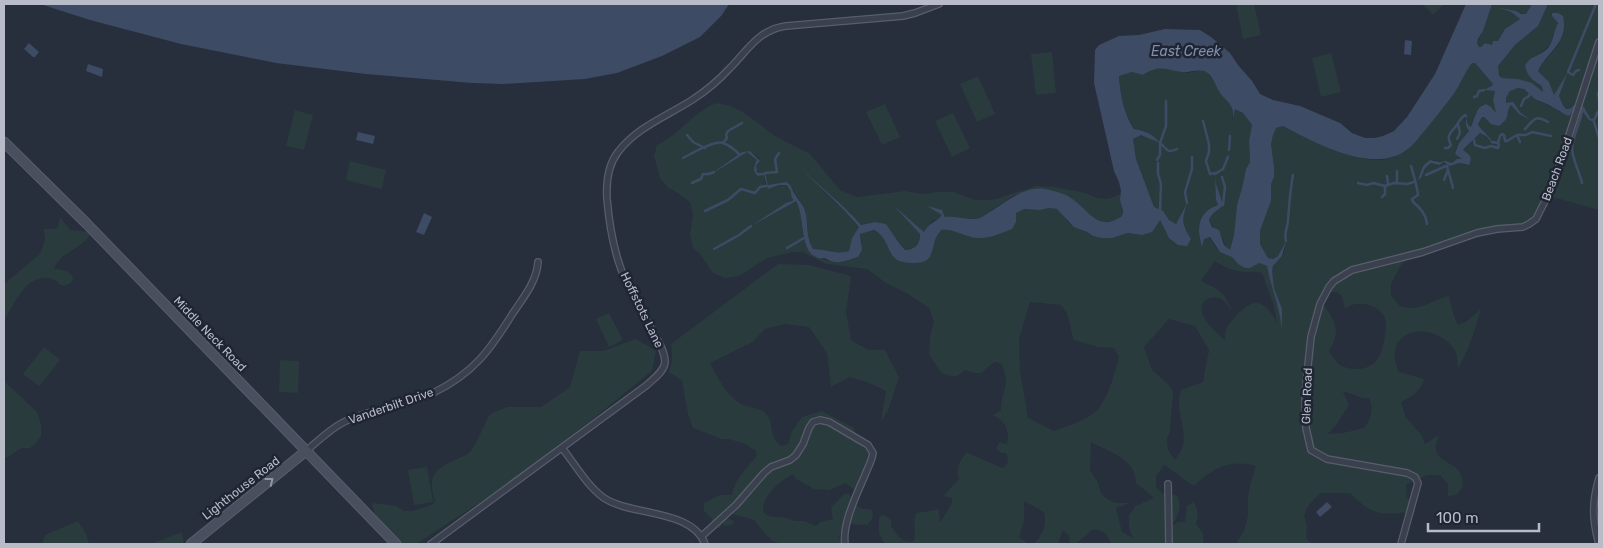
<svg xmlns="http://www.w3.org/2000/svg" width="1603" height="548" viewBox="0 0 1603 548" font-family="Rubik,sans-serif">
  <rect width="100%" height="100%" fill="#272e3c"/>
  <g fill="#2a3b3e" fill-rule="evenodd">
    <polygon points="1236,4 1254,4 1261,35 1243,39"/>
    <polygon points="1422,4 1444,4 1433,15"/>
    <path d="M 1492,4 L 1532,4 L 1526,14 C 1519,14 1511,11 1503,10 L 1511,12 L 1520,19 L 1505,29 L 1499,40 L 1492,45 L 1485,43 L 1481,47 L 1479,47 L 1477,43 L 1483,31 Z"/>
    <path d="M 1548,4 L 1599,4 L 1599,110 L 1597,112 L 1594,118 L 1591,119 L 1586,109 L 1571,106 L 1569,109 L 1566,109 L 1559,96 L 1567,75 L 1554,96 L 1549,82 L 1538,71 C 1544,57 1564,46 1564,29 C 1564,27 1563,24 1564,21 L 1552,16 L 1558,22 C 1548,43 1557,44 1533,57 L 1530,76 L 1533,80 L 1537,81 L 1544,90 L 1543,93 L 1518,79 L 1502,78 L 1498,72 L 1498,66 L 1515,45 L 1538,26 Z"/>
    <polygon points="1052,52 1056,93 1036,95 1031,54"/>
    <polygon points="1331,53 1341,92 1321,97 1312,58"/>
    <path d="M 1472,63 L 1475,63 L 1493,84 L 1492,86 L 1486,90 L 1495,91 L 1493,100 L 1497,115 L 1477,111 L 1471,127 L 1468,125 L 1467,117 L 1465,119 L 1469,131 L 1459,143 L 1466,160 L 1452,163 L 1433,160 L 1423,166 L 1417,180 L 1421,178 L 1425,167 L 1431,163 C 1436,164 1439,162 1444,163 C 1451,163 1453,166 1460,163 L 1466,165 L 1468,154 L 1463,151 L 1480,133 L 1486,136 L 1488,139 L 1490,137 L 1484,132 L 1478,124 L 1482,117 L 1484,117 L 1487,121 L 1499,126 C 1504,122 1510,117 1508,110 L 1511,105 L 1519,114 L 1530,119 L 1521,113 L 1513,103 L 1507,104 L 1505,101 C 1506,96 1509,91 1514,89 C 1525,85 1530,96 1539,101 C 1546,105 1553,106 1560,112 L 1575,108 C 1583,112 1586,118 1594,121 L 1599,114 L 1599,210 L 1549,196 L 1529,224 L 1497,229 L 1414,254 L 1401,265 L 1391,284 L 1391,295 L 1400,306 C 1404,307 1409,308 1412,308 C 1424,308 1437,298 1449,296 L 1453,313 L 1458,325 L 1467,321 L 1481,309 C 1475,330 1469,349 1458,369 C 1457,364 1458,357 1456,353 C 1449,336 1422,326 1406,335 C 1392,342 1393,361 1399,372 L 1424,379 C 1420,392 1413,396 1401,402 L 1406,417 L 1422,436 L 1425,444 L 1439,435 C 1437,441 1434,447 1437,453 C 1443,465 1457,461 1462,478 C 1464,486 1462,489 1456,495 L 1448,496 L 1448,484 L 1440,475 L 1427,475 L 1406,485 L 1407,497 L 1416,511 C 1384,515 1374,518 1350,493 L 1320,493 L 1308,506 L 1304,515 L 1307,526 L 1306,537 L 1311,544 L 1236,544 L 1244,531 L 1248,516 L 1248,496 L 1251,482 L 1256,466 C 1229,459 1213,468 1194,486 C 1183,480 1175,471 1164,465 L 1156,476 L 1156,487 L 1162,493 L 1177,495 C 1183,506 1177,517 1172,526 L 1178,522 L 1185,522 L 1187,506 L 1193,502 C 1199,509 1198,516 1196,524 L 1203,534 L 1203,544 L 1111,544 C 1107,534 1105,531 1093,529 L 1076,544 L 1070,544 L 1069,536 L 1063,530 L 1058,544 L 1034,544 C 1043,532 1047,528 1044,512 L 1024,501 L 1024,521 L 1019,537 L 1028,544 L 885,544 L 879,534 L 879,518 L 882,515 L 888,517 L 892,521 L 891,526 C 897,534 902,544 914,541 C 916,532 913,522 916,513 C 923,511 930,512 937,509 L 939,511 L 940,523 L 952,503 L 952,498 L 946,497 L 944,495 L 959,479 C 956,465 959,464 966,452 L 1002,468 L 1006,466 C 1008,461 1009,458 1006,453 C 1001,454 998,451 996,448 L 1000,442 L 1005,444 L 1007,443 C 1010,430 1005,421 993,415 L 1001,410 C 1001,388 1012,388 1001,363 L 995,362 C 982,370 984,378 966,370 L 955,377 L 941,373 L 929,354 L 930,336 L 934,322 L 929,308 L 908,294 L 886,283 L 867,269 L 827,264 L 802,252 L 792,252 L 767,258 L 739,276 L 725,278 L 713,273 L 700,254 L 693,248 L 690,234 L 693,214 L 690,202 L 678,193 L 667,187 L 660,178 L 654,156 L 657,145 C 680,135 693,111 717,103 L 730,106 L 743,112 L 775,136 L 810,154 L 840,190 L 857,197 L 905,191 L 923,194 L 936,192 L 953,192 L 975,200 L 986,200 L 996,199 L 1036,186 L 1054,187 L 1086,193 L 1097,198 L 1107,199 L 1119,195 L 1121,191 C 1120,200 1123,209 1122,216 L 1115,221 L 1103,222 L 1092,217 L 1070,197 L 1041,189 L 1013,196 L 980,218 L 965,219 L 945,217 L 944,213 L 936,210 L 942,215 L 939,219 L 932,221 L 924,232 L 898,210 L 920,234 C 922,244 915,250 905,250 L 899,243 L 886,224 L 875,222 L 861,225 L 848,211 L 818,186 L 849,215 L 859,227 L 852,238 L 849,251 C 834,255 828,249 813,249 C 806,237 809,229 806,217 C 803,204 795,191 786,182 L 768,185 L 765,173 L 758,174 L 756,172 L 756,166 L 759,164 L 759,158 L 750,151 L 742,152 L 739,154 L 747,152 L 758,160 L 754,166 L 758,176 L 764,175 L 766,186 L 787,185 L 792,192 L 792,201 L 786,203 L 770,214 L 796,200 C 803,212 801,223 803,235 C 806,252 819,259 834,262 C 841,263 851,259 858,257 L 862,241 L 860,234 C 882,225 884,238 891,255 L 932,254 L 935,239 L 941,230 C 953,228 965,235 976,238 L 1016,222 L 1016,213 L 1023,209 L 1040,210 L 1049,208 L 1057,209 L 1063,213 L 1068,222 L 1093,236 L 1112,238 L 1128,233 L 1142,235 L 1160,220 L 1163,224 L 1165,232 L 1191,239 C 1182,226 1182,221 1185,206 L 1176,224 L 1169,220 L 1163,212 L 1154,207 L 1136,159 L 1133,139 L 1141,135 L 1150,138 L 1155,142 L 1145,131 L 1135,129 C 1124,114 1120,94 1119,75 L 1132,72 L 1143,75 L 1153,69 L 1163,68 L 1187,73 L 1201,70 L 1207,72 L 1215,83 L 1218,91 L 1230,105 L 1233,112 L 1232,123 L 1235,108 L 1243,113 L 1252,125 L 1249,141 L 1250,162 L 1246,169 L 1242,188 L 1237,205 L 1234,235 L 1230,251 C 1222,244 1226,243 1222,237 C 1218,231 1212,226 1209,220 C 1213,211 1217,212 1222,205 L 1216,185 L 1216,200 L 1218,205 C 1200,212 1195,228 1202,246 L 1203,239 L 1209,237 L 1217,249 L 1232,257 L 1238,264 L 1259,263 L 1267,266 C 1271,285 1277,303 1282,322 C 1283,304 1271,289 1272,271 C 1272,264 1279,261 1283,255 C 1284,252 1285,247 1285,243 L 1278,256 L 1273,259 L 1268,258 L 1260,244 L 1260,231 L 1271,201 L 1271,184 L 1274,177 L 1274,167 L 1271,144 L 1273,135 L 1276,128 L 1283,126 C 1308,139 1358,165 1387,159 C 1395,157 1402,153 1409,149 ZM 1215,261 C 1224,267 1235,272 1246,272 C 1252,272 1256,271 1262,273 L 1274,306 L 1277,323 C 1272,315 1268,303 1255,303 C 1247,302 1227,324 1225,332 C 1224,336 1225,337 1226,340 C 1217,335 1194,313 1204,302 C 1209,296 1215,297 1222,299 L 1232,311 C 1223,290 1221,291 1201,281 ZM 1332,292 L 1336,292 L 1342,296 L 1345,309 C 1356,299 1379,304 1385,318 C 1388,328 1383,352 1377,360 C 1372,366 1365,369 1357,369 C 1340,368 1338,365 1329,351 C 1342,329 1335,323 1323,303 L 1325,295 ZM 1030,302 L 1061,305 C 1071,316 1069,327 1074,340 L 1098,347 L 1114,348 L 1119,357 C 1114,374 1110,393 1099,408 C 1091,419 1067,426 1054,431 L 1028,418 L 1020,371 L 1019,339 ZM 1169,319 L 1195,326 L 1209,350 L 1203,382 L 1181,390 C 1174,409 1187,427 1183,446 C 1182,451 1177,456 1175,460 L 1168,450 L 1167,439 L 1170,431 L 1173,392 L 1170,386 L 1152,370 L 1144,347 ZM 1343,392 C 1353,392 1359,400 1369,398 C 1374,408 1371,420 1364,428 L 1343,433 L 1328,434 L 1336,425 L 1349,405 ZM 1091,442 C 1108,452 1136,458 1136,483 L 1154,498 L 1136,506 L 1129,515 L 1129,528 L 1133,538 L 1122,532 L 1116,508 L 1130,503 L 1115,503 L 1109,500 L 1101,494 L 1098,483 L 1090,470 Z"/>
    <polygon points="978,76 995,114 977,122 960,84"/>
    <polygon points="885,104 900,137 882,145 866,112"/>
    <polygon points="295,110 313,115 304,150 286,146"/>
    <polygon points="953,113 970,148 952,157 935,121"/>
    <polygon points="350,161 386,170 382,189 346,180"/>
    <path d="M 60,217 L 70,230 L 90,232 C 88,247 60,251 54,269 C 59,269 67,270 71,274 C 77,281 67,287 60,285 C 51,272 31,278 23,290 C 15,299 10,311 4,321 L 4,284 L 40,254 L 45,240 L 44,229 L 55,229 L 58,228 Z"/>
    <path d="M 778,264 L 809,265 L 851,276 L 846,312 L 851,340 L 868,350 L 885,350 L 899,377 L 888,411 L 881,421 L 886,391 L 867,382 L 850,377 L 831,387 L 827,353 L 809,327 L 785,324 L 765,329 L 751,343 L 710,363 C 718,378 725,393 739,403 C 747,408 761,407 767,415 C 775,426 767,434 781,446 L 788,444 L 792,431 L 802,417 L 822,411 L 854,428 C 856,434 856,442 861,446 C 864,448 866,449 868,451 C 874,458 860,481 856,488 L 853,489 L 846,483 L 829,490 L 814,489 L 796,479 L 793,474 C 781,480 761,497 763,512 L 768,516 L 787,518 L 795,521 L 804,521 L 816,526 L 821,522 L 833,519 L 831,508 L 844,494 L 849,494 C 853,499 857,509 864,509 C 866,509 869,509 872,510 C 874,517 872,520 867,525 L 850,524 L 843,527 L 839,537 L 842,544 L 782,544 L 773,541 L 764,533 L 754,520 L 733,514 L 724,515 L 722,516 L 734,521 L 732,525 L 725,526 L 722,523 L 720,528 L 713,529 L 712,519 L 704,511 L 704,503 L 720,495 L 732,495 C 736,477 744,472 755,458 L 757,455 L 756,451 L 745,444 L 729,439 L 722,439 L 693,428 L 688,414 L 682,380 L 668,372 C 673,363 672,354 671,344 Z"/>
    <polygon points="609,313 623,340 609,347 596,319"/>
    <path d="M 636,339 L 656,351 L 652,371 L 594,418 L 496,492 L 416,544 L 400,544 C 388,532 374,520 372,503 L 396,506 L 404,511 L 413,511 L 431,505 L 435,502 C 427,473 435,469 459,458 C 463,456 467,455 470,452 C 476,445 485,423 490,414 L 507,407 L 541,407 L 570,387 L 580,351 L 603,351 Z"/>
    <polygon points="44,347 60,360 39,386 23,374"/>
    <polygon points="280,360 299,361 298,393 279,392"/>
    <polygon points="4,381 37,412 41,424 41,436 36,443 30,448 22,448 4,459"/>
    <polygon points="427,467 433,502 414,505 408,470"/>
    <polygon points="78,521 86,534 89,544 42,544 45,535"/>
    <polygon points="182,532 184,544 151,544"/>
  </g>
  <g fill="#3e4b64">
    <polygon points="40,4 729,4 722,15 700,37 662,56 617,73 585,79 503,84 472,83 366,74 276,63 181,44 90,20"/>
    <path d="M 1466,4 L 1492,4 L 1483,31 L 1478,39 L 1477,43 L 1479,47 L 1481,47 L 1485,43 L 1492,45 L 1493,41 L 1498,41 L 1505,29 L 1520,19 L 1511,12 L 1500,8 L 1516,11 L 1521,14 L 1526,14 L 1532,4 L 1548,4 L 1538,26 L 1515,45 L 1498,66 L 1499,75 L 1502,78 L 1518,79 L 1532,83 L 1543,92 C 1543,83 1536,84 1531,78 C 1528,75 1526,70 1525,66 C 1529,56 1540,56 1547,49 C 1554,42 1553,31 1558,23 L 1552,16 L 1552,13 L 1558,13 L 1563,16 C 1569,44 1548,50 1538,71 L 1549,82 L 1554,95 L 1568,72 L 1559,96 L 1563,105 L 1566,109 L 1569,109 L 1576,104 L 1584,107 L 1591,119 L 1594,118 L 1596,112 L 1599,110 L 1599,114 L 1594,122 L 1589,120 L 1582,111 L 1575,108 L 1570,115 L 1568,116 L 1549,105 L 1535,99 L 1524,89 L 1518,88 L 1510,91 L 1506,98 L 1506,103 L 1513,102 L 1521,113 L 1531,120 L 1519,114 L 1511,105 C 1504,114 1513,116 1499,126 L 1491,124 L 1484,117 L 1482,117 L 1478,124 C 1482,132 1489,134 1492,142 L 1486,136 L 1480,133 C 1475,139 1468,144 1463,150 C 1470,155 1473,157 1469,165 L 1460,163 L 1449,166 L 1444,162 L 1439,165 L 1431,163 L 1425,168 L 1421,178 L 1414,182 L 1418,179 L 1423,166 L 1430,160 L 1440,162 L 1445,161 L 1452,163 L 1457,159 L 1462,159 L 1455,154 L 1459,143 L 1469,131 L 1466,126 L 1466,116 L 1468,125 L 1471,127 L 1477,111 L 1480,107 L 1486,104 L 1491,107 L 1496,113 L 1493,100 L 1495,91 L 1484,90 L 1492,86 L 1493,84 L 1475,63 L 1472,63 C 1464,73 1460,86 1452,96 C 1444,107 1435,118 1426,129 C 1420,135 1415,144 1408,149 C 1374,176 1316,143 1283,126 L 1276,128 L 1273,135 L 1271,144 L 1274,167 L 1274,177 L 1271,184 L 1271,201 L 1260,231 L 1260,244 L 1268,258 L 1273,259 L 1278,256 L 1286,241 L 1282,256 L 1273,266 L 1272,271 L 1274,288 L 1282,309 L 1282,330 C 1280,308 1271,288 1267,266 L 1259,263 L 1250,268 L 1245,268 L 1238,264 L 1232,257 L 1220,252 L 1210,237 L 1204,239 L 1202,247 C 1196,228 1198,212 1218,205 L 1216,200 L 1215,173 L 1216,184 L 1223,205 C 1217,212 1213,211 1209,220 L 1212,227 L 1219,230 L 1224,245 L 1230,250 L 1234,235 L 1237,205 L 1242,188 L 1246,169 L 1250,162 L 1249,141 L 1252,125 L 1243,113 L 1235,109 L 1230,136 C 1231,129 1234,119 1233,112 C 1232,104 1224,99 1220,93 C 1215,86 1213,74 1204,71 C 1197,69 1188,73 1181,72 C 1163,69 1159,65 1143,75 L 1132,72 L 1119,76 C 1120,94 1124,114 1134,129 C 1146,131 1153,134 1160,143 L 1141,135 L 1133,139 L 1136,159 L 1154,207 L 1163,211 L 1169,220 L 1176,224 L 1187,203 C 1182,220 1181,223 1191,239 L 1187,246 L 1178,245 L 1169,238 L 1160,220 L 1152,232 L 1142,235 L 1128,233 L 1112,238 L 1102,238 L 1093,236 L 1087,232 L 1074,227 L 1057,209 L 1049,208 L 1040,210 L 1024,209 L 1016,213 L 1016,222 L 1012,229 C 1001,233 989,239 977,238 C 964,237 954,228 941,230 C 939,233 936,237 935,240 C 933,246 933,254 928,259 C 925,262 919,263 914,263 C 882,264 894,240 874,230 L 860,234 L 862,250 L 858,257 C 851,259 842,263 835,262 C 831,262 828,259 824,258 C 820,258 820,259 816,257 C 799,250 805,215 796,201 L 751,226 L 786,203 L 792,201 L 793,200 L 791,195 L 791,192 L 787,185 L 779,185 L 768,189 L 764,175 L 758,176 C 752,171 754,166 757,160 L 747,152 L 718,170 L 714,172 L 742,152 L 750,151 L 760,161 L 756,166 L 757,173 L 765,173 L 768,185 L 786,182 C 792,185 791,189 795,194 C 798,200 803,204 805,211 C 809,225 805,235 813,249 C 828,249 834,255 849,251 L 852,238 L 859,227 C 842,206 820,188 801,168 C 821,188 843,204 861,225 L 875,222 L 886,224 L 899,243 L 905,250 C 915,250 921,244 920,234 L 894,206 L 924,232 C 930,221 936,223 942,215 L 927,206 L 942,210 L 945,217 C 957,216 968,221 980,218 C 984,216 989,212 993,210 C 1008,200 1026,186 1045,189 C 1054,191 1064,193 1071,198 C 1089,210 1098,233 1122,216 L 1123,211 L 1120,200 L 1121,191 L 1119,182 L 1114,171 L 1094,83 L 1095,50 L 1099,45 L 1119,36 L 1139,35 L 1165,29 L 1200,30 L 1211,37 L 1230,53 L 1238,65 L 1252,81 L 1260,94 L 1273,100 L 1300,106 L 1340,123 L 1352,133 L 1365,138 L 1375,138 L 1383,136 L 1394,131 L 1407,117 L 1435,74 Z"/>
    <polygon points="1405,40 1412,41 1411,55 1404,54"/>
    <polygon points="29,43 39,52 35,57 33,57 24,49"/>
    <polygon points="88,64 103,69 102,77 86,71"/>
    <polygon points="358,132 375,136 373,144 356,140"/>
    <polygon points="424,213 432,217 424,235 416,232"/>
    <polygon points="1327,502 1332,507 1320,517 1316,512"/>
  </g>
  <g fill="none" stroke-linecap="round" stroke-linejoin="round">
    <g stroke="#3e4b64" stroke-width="2.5">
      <polyline points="1579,70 1576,71 1573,75 1568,72 1596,4"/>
      <polyline points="1598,93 1599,99"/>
      <polyline points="1474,97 1477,96 1479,91 1484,90"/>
      <polyline points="1521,106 1524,99 1528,97 1530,94"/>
      <polyline points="1203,121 1209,144 1209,152 1206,161 1210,174 1215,173"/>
      <polyline points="1594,122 1599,138"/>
      <path d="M 1525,129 C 1534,120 1534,114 1548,122"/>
      <polyline points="687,135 693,142 705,148"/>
      <polyline points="1517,135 1520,142"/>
      <polyline points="1457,139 1460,133 1458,124"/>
      <polyline points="1474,140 1475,145 1485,148 1491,146 1498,148 1499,144 1497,143"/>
      <polyline points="1492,142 1498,143 1500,136 1502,134 1504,135 1505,141 1507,141 1517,135 1526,135 1532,132 1551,136"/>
      <polyline points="723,143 727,138 726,135 728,131 742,123"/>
      <path d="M 1160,143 C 1167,149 1167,154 1177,149"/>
      <path d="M 1445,148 L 1448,148 L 1451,145 C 1446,135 1450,134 1456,126 C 1459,122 1460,118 1465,115 L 1466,116"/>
      <polyline points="1229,150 1230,136"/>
      <path d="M 683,158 C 691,154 714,140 723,143 C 729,145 735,150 739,154"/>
      <polyline points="1157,160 1160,155 1160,143 1166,126 1166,101"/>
      <polyline points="1158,163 1158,174 1161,184 1160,210"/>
      <path d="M 1411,166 C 1413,172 1418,191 1418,195 L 1412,199 L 1413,202 C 1420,208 1426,214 1427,224"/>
      <polyline points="1447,166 1453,188"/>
      <polyline points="765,173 777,172 775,159 779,153"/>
      <polyline points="1215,174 1223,169 1228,157"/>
      <polyline points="1426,175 1446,166"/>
      <polyline points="1387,176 1388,184"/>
      <polyline points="1222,177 1225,187 1223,205"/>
      <polyline points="1444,180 1448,170"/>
      <polyline points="692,183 701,179 703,174 709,174 714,172"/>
      <polyline points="1358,183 1367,185 1373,183 1385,186 1394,183 1407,184 1414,182"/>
      <polyline points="1397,183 1397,171"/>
      <path d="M 1582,183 C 1580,174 1572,157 1572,149 C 1572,139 1580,123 1582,111"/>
      <polyline points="1382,197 1385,194 1385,186"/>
      <polyline points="1187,203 1185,192 1192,169 1192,157"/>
      <polyline points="705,211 728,200 741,189 755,193 760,187 766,186"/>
      <path d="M 1286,241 C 1284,234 1287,228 1288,221 C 1289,205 1290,191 1293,175"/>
      <polyline points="787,248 804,238"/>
      <polyline points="714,249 739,235 751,226"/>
    </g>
    <defs>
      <g id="street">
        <path d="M 562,448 C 575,464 587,486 604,498 C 631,516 692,509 705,544"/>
        <path d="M 306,451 C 318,441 329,430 342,423 C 371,408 404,407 433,393 C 474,373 490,350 513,313 C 523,298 537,281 538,262"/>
        <path d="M 1599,478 C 1592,502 1592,519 1599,544"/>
        <polyline points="1168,484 1169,544"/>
        <path d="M 702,536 L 736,505 L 764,473 L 771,467 L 790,460 L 796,455 L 803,444 L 809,428 L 813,422 L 820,420 L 829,422 L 868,445 L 873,453 C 872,461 868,467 865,475 C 857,494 842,524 845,544"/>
        <path d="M 431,544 L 647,385 C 653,379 664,372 665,362 C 665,351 657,339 652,330 C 642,310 629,291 621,269 C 613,247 609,222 607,199 C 606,182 608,165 618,152 C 637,127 667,116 692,100 C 706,91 719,80 730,68 C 748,50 758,30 786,26 L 903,16 L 915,13 L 939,4"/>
        <polyline points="1401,544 1418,483 1415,477 1407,473 1327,459 1311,450 1306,428 1305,394 1311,337 1320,304 1329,287 1334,281 1352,270 1423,252 1477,233 1497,229 1523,227 1529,224 1536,219 1553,185 1599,42"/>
      </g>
      <g id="secondary">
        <polyline points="4,142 87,224 396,544"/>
        <polyline points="191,544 306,451"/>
      </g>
    </defs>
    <use href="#street" stroke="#585e6b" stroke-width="8"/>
    <use href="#secondary" stroke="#585e6b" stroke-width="11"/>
    <use href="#street" stroke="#3a404d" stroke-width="5.5"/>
    <use href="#secondary" stroke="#494f5f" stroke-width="9"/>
  </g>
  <defs><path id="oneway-chevron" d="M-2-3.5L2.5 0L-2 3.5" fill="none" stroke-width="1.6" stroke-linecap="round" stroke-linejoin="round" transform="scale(1.25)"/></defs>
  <use stroke="#9096a3" href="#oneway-chevron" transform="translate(270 481) rotate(-38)"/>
  <g text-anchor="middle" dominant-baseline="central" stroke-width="5" stroke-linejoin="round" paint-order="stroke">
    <g font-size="12" fill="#b7bcc8" stroke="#1f2532">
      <text transform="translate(1557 169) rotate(-70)">Beach Road</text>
      <text transform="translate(642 310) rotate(64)">Hoffstots Lane</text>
      <text transform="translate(210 334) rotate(46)">Middle Neck Road</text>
      <text transform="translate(1307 396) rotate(-88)">Glen Road</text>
      <text transform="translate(391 406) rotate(-19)">Vanderbilt Drive</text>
      <text transform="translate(241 488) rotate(-38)">Lighthouse Road</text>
    </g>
    <g font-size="14" font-style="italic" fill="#818fac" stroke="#1f2532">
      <text x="1186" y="51">East Creek</text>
    </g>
  </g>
  <rect width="1603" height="548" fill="none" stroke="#b7bcc8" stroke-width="10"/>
  <path d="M1428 523v8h111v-8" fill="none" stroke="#b7bcc8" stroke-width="2.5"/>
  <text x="1436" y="523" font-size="15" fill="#b7bcc8" stroke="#1f2532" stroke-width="4" paint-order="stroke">100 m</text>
</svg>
